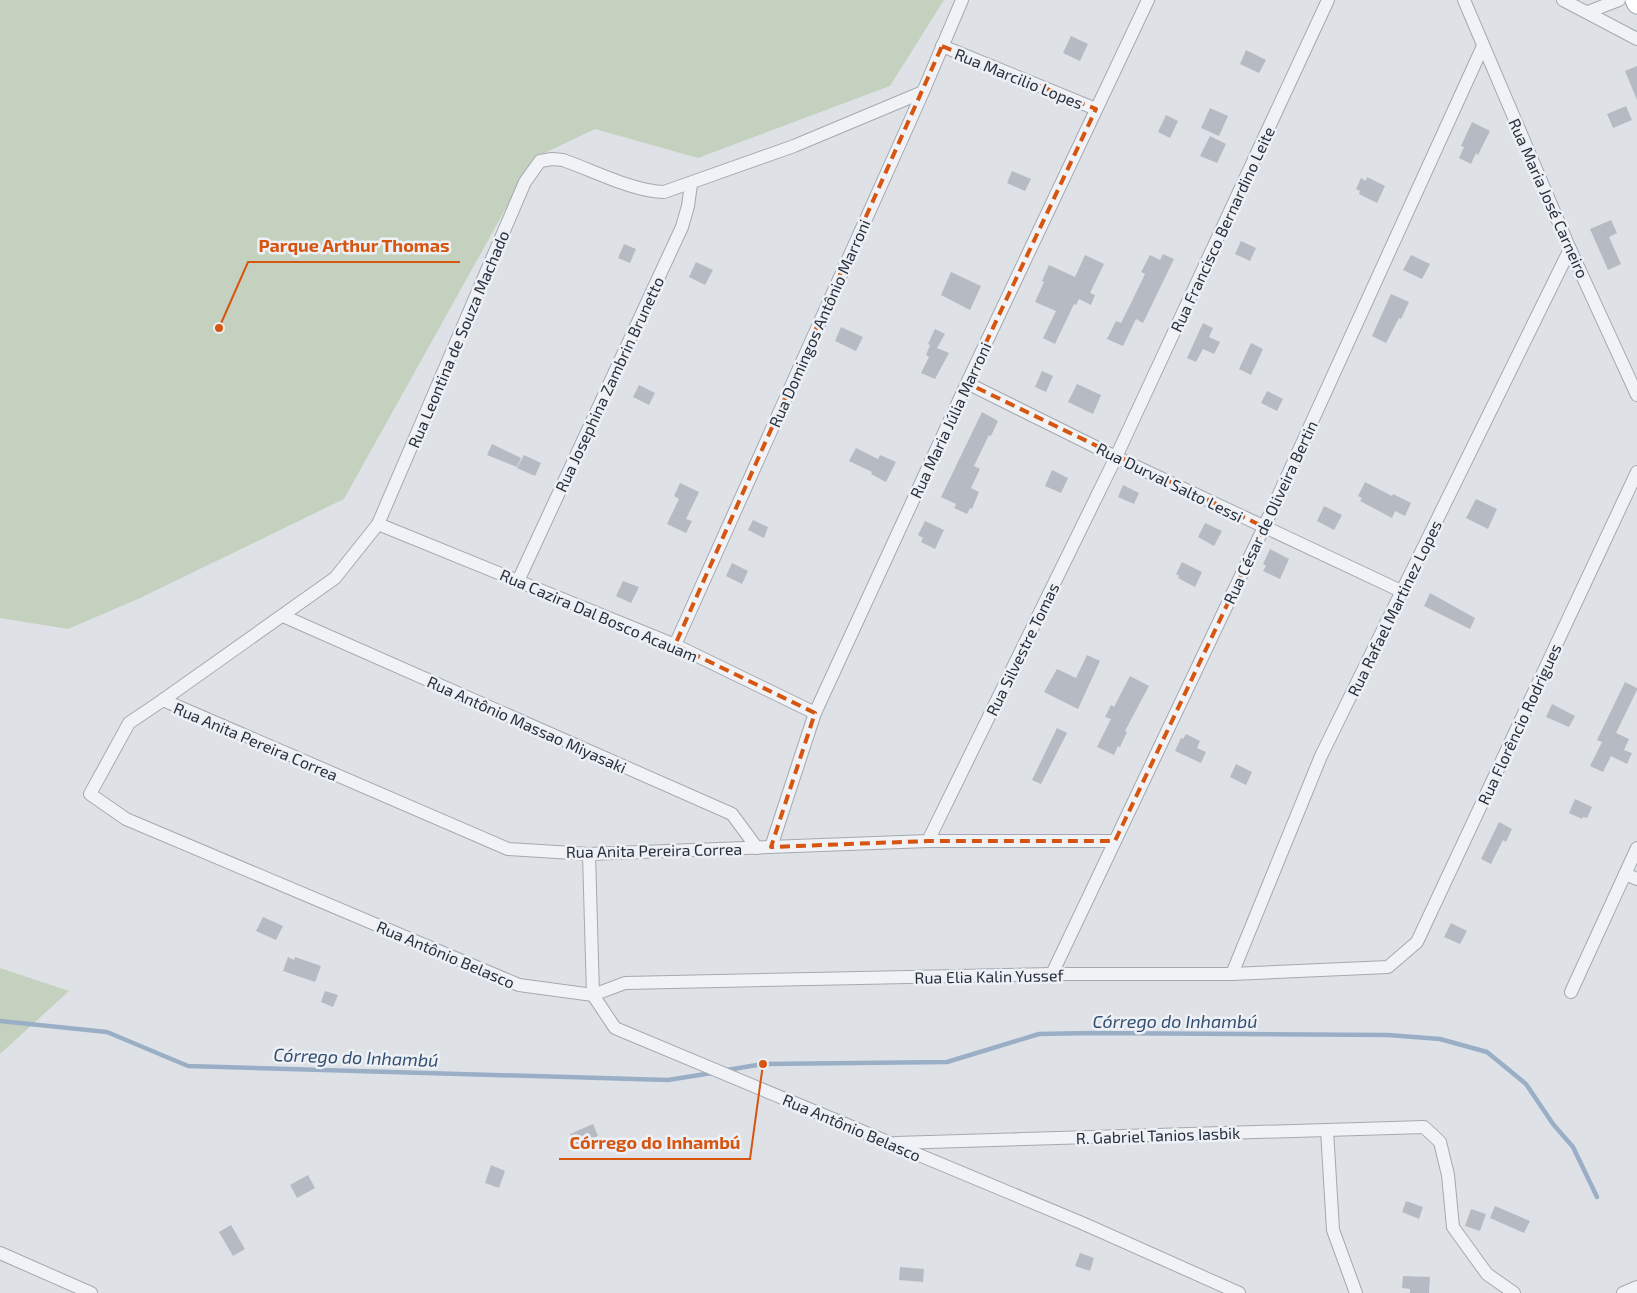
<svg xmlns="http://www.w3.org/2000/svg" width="1637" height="1293" viewBox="0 0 1637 1293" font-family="'Exo 2',sans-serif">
  <rect width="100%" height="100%" fill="#dee2e7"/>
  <g fill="#c4d1bf">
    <polygon points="0,0 944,0 890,86 698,158 595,129 534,158 344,499 138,599 68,629 0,618"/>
    <polygon points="0,968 69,991 0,1054"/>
  </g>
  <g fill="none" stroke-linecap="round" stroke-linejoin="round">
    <g stroke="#9aafc6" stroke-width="4.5">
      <polyline points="0,1021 107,1032 188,1066 668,1080 712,1073"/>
      <polyline points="727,1070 763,1064 947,1062 1039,1034 1090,1033 1388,1035 1440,1039 1487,1052 1526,1084 1553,1124 1573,1147 1597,1197"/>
    </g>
  </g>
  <g fill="#b6bbc3">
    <polygon points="1071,36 1088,44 1080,61 1063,53"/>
    <polygon points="1246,50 1266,60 1259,73 1240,64"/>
    <polygon points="1637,66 1637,100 1625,71"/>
    <polygon points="1626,106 1632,120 1613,128 1607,114"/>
    <polygon points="1210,108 1228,116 1219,136 1201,128"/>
    <polygon points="1166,115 1178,121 1170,138 1158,132"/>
    <polygon points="1472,122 1490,131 1478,155 1476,153 1471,164 1459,158 1464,147 1461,146"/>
    <polygon points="1210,136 1226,144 1217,163 1200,156"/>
    <polygon points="1012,171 1031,179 1025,191 1007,183"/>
    <polygon points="1367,177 1385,186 1377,203 1359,194 1360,191 1356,189 1361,178 1366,181"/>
    <polygon points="1611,220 1617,233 1609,237 1621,264 1608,270 1590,229"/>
    <polygon points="1241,241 1256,248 1250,261 1235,254"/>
    <polygon points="624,244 636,249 630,263 618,258"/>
    <polygon points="1163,254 1174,259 1143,323 1136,319 1123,346 1107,339 1116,321 1121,323 1132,301 1145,274 1141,272 1150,255 1160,260"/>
    <polygon points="1085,255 1104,264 1090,293 1095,295 1091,305 1079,299 1076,305 1074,304 1055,344 1043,338 1056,311 1035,302 1044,282 1042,281 1049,265 1075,277"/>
    <polygon points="1411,255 1430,264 1422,279 1403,270"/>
    <polygon points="696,262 713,270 705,285 689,277"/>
    <polygon points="951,272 981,286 970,310 941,295"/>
    <polygon points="1391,294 1409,302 1401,319 1399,318 1386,343 1372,336"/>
    <polygon points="1203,323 1213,328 1209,337 1220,342 1214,354 1203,349 1196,362 1187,358"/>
    <polygon points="841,327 863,337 856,351 835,341"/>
    <polygon points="935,329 945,334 937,348 949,353 935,379 921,373 929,357 926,355 930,345 928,344"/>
    <polygon points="1251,343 1263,349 1251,375 1239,369"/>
    <polygon points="1042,371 1053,376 1046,392 1035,387"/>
    <polygon points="1077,384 1101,395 1093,414 1068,402"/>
    <polygon points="639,385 655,393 649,405 633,397"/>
    <polygon points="1267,391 1283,399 1277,411 1261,403"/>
    <polygon points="982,412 998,421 991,436 989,435 974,466 980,469 971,488 979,492 972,509 970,508 967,514 954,508 956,504 941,497"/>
    <polygon points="492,444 521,458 517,467 487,455"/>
    <polygon points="856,448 878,459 880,455 896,462 886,482 871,474 872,472 849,461"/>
    <polygon points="524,455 541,463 535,476 517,468"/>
    <polygon points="1052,470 1068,478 1061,493 1045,486"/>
    <polygon points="1365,482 1392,496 1393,494 1411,503 1405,516 1395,511 1392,518 1360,501 1362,498 1358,496"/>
    <polygon points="680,483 699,492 686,519 692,521 686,533 667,524 679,499 674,496"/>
    <polygon points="1123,485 1139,493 1134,504 1118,497"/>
    <polygon points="1476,499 1497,509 1488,529 1466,518"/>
    <polygon points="1324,506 1342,515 1334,530 1317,521"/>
    <polygon points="753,520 768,527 764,538 748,530"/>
    <polygon points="925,521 944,530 935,549 921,542 923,538 918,535"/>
    <polygon points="1205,523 1222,531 1214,546 1198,537"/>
    <polygon points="1270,549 1289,559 1280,579 1263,571 1266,566 1263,564"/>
    <polygon points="1182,562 1202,572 1195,587 1178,578 1179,576 1176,574"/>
    <polygon points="732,563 748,571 742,584 726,576"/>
    <polygon points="623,581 639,587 631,603 616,596"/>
    <polygon points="1430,593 1475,618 1470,629 1424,606"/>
    <polygon points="1087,655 1100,661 1078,709 1044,692 1057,669 1076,678"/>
    <polygon points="1130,676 1149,686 1125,731 1127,732 1120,747 1118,746 1114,755 1097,747 1111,719 1105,717 1111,705 1114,707"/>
    <polygon points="1625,682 1637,688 1637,690 1616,733 1629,739 1624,750 1632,753 1627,764 1611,756 1603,772 1590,766 1602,742 1597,740"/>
    <polygon points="1552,704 1575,716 1569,727 1546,717"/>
    <polygon points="1057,728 1067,733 1041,784 1032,780"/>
    <polygon points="1186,734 1200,741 1197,748 1206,752 1201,763 1175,751 1181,738 1183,739"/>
    <polygon points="1236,764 1252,772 1246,785 1230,777"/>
    <polygon points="1575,799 1592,807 1587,818 1583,817 1582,819 1569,813"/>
    <polygon points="1499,822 1512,829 1506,842 1503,840 1491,864 1481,859"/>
    <polygon points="263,917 283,926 276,940 256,931"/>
    <polygon points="1451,923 1467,931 1460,944 1444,937"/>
    <polygon points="288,957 294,960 295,957 321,966 315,982 283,971"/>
    <polygon points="325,991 338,995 333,1007 321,1002"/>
    <polygon points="593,1124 598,1136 575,1145 570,1134"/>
    <polygon points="491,1165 505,1171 499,1188 485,1183"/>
    <polygon points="308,1175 315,1188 297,1198 290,1185"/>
    <polygon points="1406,1201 1423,1207 1419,1219 1402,1212"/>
    <polygon points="1495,1206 1530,1221 1524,1233 1490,1218"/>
    <polygon points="1471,1209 1486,1214 1480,1231 1465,1226"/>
    <polygon points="231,1225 245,1249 233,1256 219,1232"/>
    <polygon points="1080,1253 1094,1258 1090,1271 1075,1266"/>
    <polygon points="900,1267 924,1269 923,1282 899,1280"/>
    <polygon points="1403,1276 1430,1277 1429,1293 1410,1293 1410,1289 1402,1288"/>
  </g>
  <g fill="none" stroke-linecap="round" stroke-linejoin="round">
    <defs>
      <g id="street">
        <polyline points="1464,0 1570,249 1637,395"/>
        <polyline points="1563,0 1637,39"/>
        <polyline points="1588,12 1619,0"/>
        <polyline points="942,46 1096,109"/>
        <path d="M 923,92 L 794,146 L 664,192 C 635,192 592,170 563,160 L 552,159 L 540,161 L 525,182 L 378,524 L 335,578 L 163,700 L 129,723 L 90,794 L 126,819 L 519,985 L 593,995 L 615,1028 L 1082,1223 L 1239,1293"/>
        <polyline points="967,383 1116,457 1401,591"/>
        <polyline points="378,524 675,645 815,713"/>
        <polyline points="518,581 682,227 688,206 691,184"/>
        <polyline points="283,616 732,814 757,848"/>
        <polyline points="675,645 923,92 962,0"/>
        <polyline points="163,700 508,849 589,854 928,841 1115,841"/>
        <polyline points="928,841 1116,457 1328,0"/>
        <polyline points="771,847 815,713 967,383 1148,0"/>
        <polyline points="589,854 593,995 625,983 1052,974 1232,974 1388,967 1417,942 1637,472"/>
        <polyline points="1625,874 1637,879"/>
        <polyline points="1052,974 1264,527 1483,46"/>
        <polyline points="1232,974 1321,756 1570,249"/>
        <polyline points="1571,992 1637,848"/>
        <polyline points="1327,1130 1333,1230 1356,1293"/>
        <polyline points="896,1143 1424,1127 1440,1142 1448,1175 1453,1227 1487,1274 1514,1293"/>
        <polyline points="0,1253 91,1293"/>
        <polyline points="1623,1293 1637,1287"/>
      </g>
      <polyline id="primary" points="1635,0 1637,4"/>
    </defs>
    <use href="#street" stroke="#a4a9b1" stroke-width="14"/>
    <use href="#primary" stroke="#9ea6b2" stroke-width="21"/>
    <use href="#street" stroke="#f0f2f5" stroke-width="12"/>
    <use href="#primary" stroke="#fff" stroke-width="19"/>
  </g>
  <path fill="none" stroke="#d55511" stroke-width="4" stroke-dasharray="10 6" stroke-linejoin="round" d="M 942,46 L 1096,109 L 967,383 L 1264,527 L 1115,841 L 928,841 L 771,847 L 815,713 L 675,645 Z"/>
  <g text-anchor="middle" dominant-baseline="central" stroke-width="5" stroke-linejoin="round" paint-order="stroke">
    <g font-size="16" fill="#28303d" stroke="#edf0f5">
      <text transform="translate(1019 78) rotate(22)">Rua Marcilio Lopes</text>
      <text transform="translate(1549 198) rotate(66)">Rua Maria José Carneiro</text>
      <text transform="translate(1222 229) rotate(-65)">Rua Francisco Bernardino Leite</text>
      <text transform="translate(819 323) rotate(-66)">Rua Domingos Antônio Marroni</text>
      <text transform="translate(458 339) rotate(-67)">Rua Leontina de Souza Machado</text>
      <text transform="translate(609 384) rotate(-65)">Rua Josephina Zambrin Brunetto</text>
      <text transform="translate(950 420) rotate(-65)">Rua Maria Júlia Marroni</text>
      <text transform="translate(1170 482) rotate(26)">Rua Durval Salto Lessi</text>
      <text transform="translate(1270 512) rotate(-65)">Rua César de Oliveira Bertin</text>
      <text transform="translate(1394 608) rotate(-64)">Rua Rafael Martinez Lopes</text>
      <text transform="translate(599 615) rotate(23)">Rua Cazira Dal Bosco Acauam</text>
      <text transform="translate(1022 649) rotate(-64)">Rua Silvestre Tomas</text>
      <text transform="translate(527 724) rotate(24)">Rua Antônio Massao Miyasaki</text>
      <text transform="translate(1519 724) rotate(-65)">Rua Florêncio Rodrigues</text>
      <text transform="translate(256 741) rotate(23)">Rua Anita Pereira Correa</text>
      <text transform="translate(654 850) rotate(-1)">Rua Anita Pereira Correa</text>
      <text transform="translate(446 954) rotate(23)">Rua Antônio Belasco</text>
      <text transform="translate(989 976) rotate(-1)">Rua Elia Kalin Yussef</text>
      <text transform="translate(852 1127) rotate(23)">Rua Antônio Belasco</text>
      <text transform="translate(1158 1135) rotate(-2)">R. Gabriel Tanios Iasbik</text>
    </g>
    <g font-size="18" font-style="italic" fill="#344e6f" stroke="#edf0f5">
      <text x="1175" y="1021">Córrego do Inhambú</text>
      <text transform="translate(356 1057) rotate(2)">Córrego do Inhambú</text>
    </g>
  </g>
  <path fill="none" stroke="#d55511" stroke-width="2" d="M219 328L248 262H460M763 1064L750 1159H559"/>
  <g fill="#d55511" stroke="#edf0f5" stroke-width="2">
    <circle cx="219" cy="328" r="5"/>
    <circle cx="763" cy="1064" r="5"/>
  </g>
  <g font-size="18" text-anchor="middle" font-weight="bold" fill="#d55511" stroke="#edf0f5" stroke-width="5" stroke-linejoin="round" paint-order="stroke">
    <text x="354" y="252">Parque Arthur Thomas</text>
    <text x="655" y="1149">Córrego do Inhambú</text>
  </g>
</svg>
